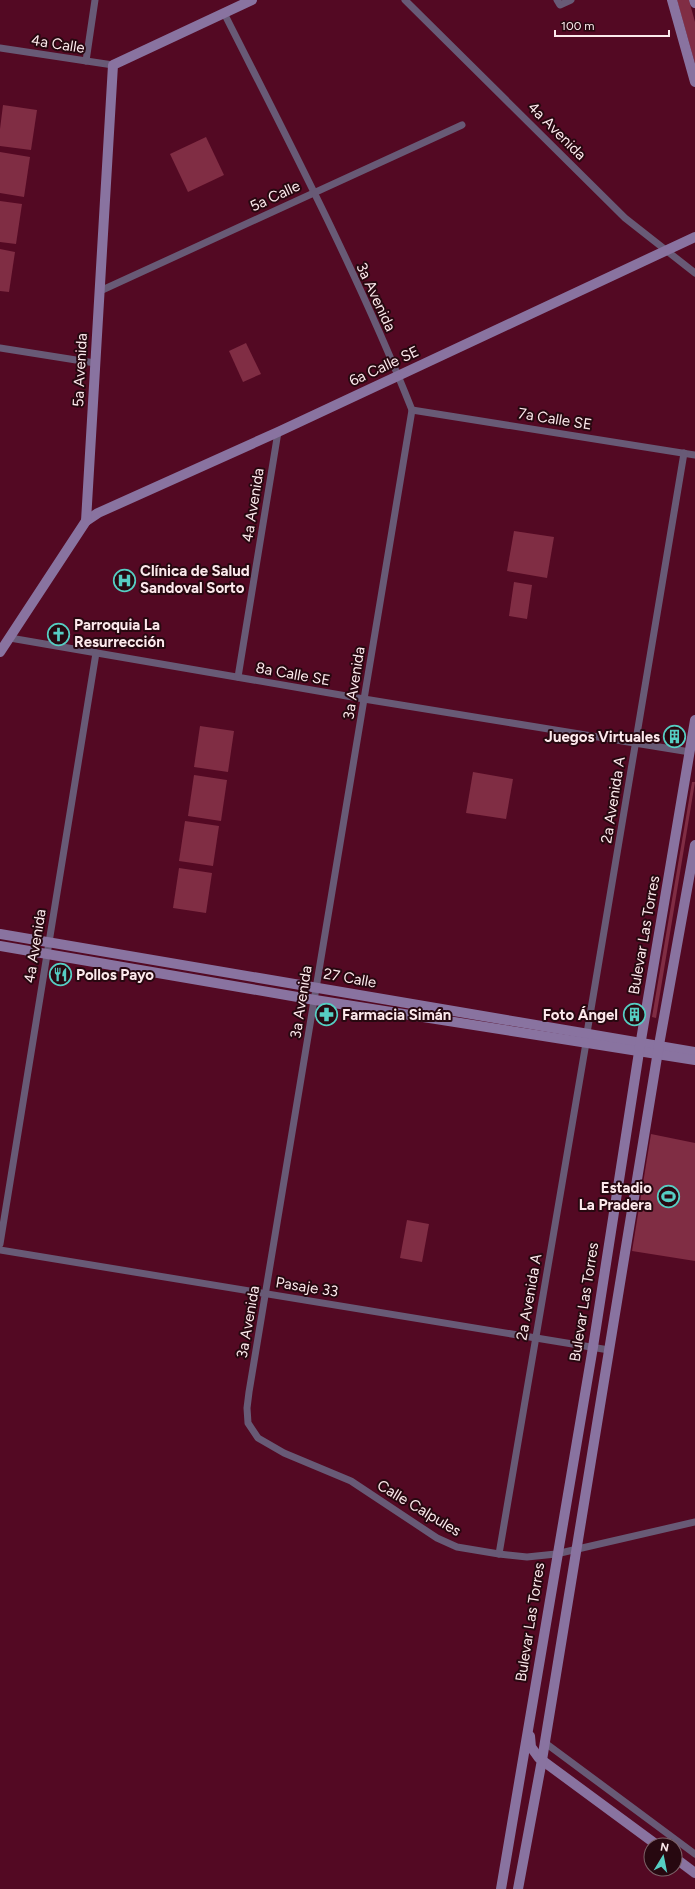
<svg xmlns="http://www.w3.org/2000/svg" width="695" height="1889" viewBox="0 0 695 1889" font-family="Figtree,sans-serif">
  <rect width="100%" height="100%" fill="#530923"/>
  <g fill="#802d44">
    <polygon points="677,0 689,0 695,22 695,64"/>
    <polygon points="3,105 37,110 31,150 0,146 0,129"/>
    <polygon points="206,137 224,175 188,192 170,154"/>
    <polygon points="0,152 30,157 24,197 0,193"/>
    <polygon points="0,201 22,204 16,244 0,242"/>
    <polygon points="0,249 15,252 9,292 0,291"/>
    <polygon points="246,343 261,374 243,382 229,351"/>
    <polygon points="514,531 554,537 547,578 507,571"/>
    <polygon points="514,582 532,585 527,619 509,616"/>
    <polygon points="200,726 234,731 228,772 194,767"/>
    <polygon points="473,772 513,779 506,819 466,813"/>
    <polygon points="194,775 227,780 221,821 188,816"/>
    <polygon points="692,782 695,782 656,1018 652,1017"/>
    <polygon points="185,821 219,826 213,866 179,861"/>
    <polygon points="179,868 212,873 206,913 173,908"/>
    <polygon points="651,1134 695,1143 695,1261 632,1251"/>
    <polygon points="407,1220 429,1224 422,1262 400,1258"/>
  </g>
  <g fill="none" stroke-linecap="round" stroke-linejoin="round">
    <g stroke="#685a76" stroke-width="7">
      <polyline points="405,0 625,218 695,273"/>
      <polyline points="557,0 560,5 571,0"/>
      <path d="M 224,13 C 290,144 358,274 412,410 L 249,1392 L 247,1408 L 248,1423 L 258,1438 L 284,1453 L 351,1481 L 437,1538 L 457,1547 L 499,1554 L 527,1557 L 556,1554 L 695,1522"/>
      <polyline points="0,48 113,65"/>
      <polyline points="86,61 95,0"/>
      <polyline points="100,291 462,125"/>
      <polyline points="0,348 95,363"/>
      <polyline points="412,410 695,455"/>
      <polyline points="10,638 364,699 690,752"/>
      <polyline points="238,677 278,432"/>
      <polyline points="587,1033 684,453"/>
      <polyline points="0,1244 96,653"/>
      <polyline points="0,1250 609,1350"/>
      <polyline points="499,1554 586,1043"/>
      <polyline points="544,1742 695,1854"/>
    </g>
    <g stroke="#8973a0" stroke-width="10">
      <polyline points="672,0 695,82"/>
      <polyline points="694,0 695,3"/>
      <polyline points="86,521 98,513 278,432 695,237"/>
      <polyline points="0,652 86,521 113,65 252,0"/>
      <polyline points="0,934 695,1052"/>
      <polyline points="0,946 315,1000 695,1060"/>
      <polyline points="530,1736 531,1747 539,1758 657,1845"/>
      <polyline points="675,1858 695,1873"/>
      <polyline points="501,1889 593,1347 639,1052 695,720"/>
      <polyline points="518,1889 542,1760 659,1045 695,845"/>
    </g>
  </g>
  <defs>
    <symbol id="hospital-ring" viewBox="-11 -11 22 22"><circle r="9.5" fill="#270810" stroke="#56cec3" stroke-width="1.5"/><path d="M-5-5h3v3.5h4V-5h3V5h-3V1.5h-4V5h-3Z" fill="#56cec3"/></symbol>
    <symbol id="church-ring" viewBox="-11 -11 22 22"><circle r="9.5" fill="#270810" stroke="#56cec3" stroke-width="1.5"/><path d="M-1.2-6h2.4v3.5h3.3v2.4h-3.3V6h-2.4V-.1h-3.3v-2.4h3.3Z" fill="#56cec3"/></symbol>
    <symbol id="building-ring" viewBox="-11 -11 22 22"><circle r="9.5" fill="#270810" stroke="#56cec3" stroke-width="1.5"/><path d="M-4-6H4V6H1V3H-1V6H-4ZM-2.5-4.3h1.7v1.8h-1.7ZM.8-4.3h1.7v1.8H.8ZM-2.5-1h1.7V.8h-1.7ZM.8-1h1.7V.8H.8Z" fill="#56cec3"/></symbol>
    <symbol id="restaurant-ring" viewBox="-11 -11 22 22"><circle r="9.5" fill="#270810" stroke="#56cec3" stroke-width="1.5"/><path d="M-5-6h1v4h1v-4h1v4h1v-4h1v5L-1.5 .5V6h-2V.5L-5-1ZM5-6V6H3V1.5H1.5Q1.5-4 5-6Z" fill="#56cec3"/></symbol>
    <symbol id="pharmacy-ring" viewBox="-11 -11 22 22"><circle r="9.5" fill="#270810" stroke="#56cec3" stroke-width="1.5"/><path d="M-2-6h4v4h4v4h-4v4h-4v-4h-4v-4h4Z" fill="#56cec3"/></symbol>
    <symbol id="stadium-ring" viewBox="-11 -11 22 22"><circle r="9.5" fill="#270810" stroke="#56cec3" stroke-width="1.5"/><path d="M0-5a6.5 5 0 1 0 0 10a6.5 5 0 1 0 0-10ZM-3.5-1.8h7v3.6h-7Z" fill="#56cec3"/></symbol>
  </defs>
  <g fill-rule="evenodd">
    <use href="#hospital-ring" x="112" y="568" width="25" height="25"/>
    <use href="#church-ring" x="46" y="622" width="25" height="25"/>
    <use href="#building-ring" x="662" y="724" width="25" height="25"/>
    <use href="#restaurant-ring" x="48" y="962" width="25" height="25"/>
    <use href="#pharmacy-ring" x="314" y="1002" width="25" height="25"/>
    <use href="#building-ring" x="622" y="1002" width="25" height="25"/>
    <use href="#stadium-ring" x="656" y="1184" width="25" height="25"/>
  </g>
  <g text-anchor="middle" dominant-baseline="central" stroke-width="4" stroke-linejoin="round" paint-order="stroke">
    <g font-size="15" fill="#fce9ec" stroke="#270810">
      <text transform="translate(58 44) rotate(9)">4a Calle</text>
      <text transform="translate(557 131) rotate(45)">4a Avenida</text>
      <text transform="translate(275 196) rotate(-25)">5a Calle</text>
      <text transform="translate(376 297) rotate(65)">3a Avenida</text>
      <text transform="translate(384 366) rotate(-25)">6a Calle SE</text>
      <text transform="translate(80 370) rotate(-87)">5a Avenida</text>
      <text transform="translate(555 419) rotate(9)">7a Calle SE</text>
      <text transform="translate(253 505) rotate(-81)">4a Avenida</text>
      <text transform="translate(293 674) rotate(10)">8a Calle SE</text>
      <text transform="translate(354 683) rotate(-81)">3a Avenida</text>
      <text transform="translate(613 800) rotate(-81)">2a Avenida A</text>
      <text transform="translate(644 935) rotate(-80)">Bulevar Las Torres</text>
      <text transform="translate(35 946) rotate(-81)">4a Avenida</text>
      <text transform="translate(350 978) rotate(10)">27 Calle</text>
      <text transform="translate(301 1002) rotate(-81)">3a Avenida</text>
      <text transform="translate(307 1287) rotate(9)">Pasaje 33</text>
      <text transform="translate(529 1297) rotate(-80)">2a Avenida A</text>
      <text transform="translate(584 1302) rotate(-81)">Bulevar Las Torres</text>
      <text transform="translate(248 1322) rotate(-80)">3a Avenida</text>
      <text transform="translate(419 1508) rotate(31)">Calle Calpules</text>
      <text transform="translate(530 1622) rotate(-81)">Bulevar Las Torres</text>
    </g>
    <g font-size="15" font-weight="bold" fill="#fce9ec" stroke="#270810" text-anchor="start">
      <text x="140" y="571">Clínica de Salud<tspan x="140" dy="17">Sandoval Sorto</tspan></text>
      <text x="74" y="625">Parroquia La<tspan x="74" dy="17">Resurrección</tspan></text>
      <text x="660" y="737" text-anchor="end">Juegos Virtuales</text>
      <text x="76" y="975">Pollos Payo</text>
      <text x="342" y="1015">Farmacia Simán</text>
      <text x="618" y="1015" text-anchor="end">Foto Ángel</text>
      <text x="652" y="1188" text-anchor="end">Estadio<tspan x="652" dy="17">La Pradera</tspan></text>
    </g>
  </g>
  <g transform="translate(663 1857) rotate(10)"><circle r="19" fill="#270810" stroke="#7c6268"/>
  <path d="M0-3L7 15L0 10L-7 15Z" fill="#56cec3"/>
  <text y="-6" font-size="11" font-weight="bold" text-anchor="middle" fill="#fce9ec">N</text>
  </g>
  <path d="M555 30v6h114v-6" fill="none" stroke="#fce9ec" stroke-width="2"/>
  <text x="561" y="30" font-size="12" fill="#fce9ec" stroke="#270810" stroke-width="3" paint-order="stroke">100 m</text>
</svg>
